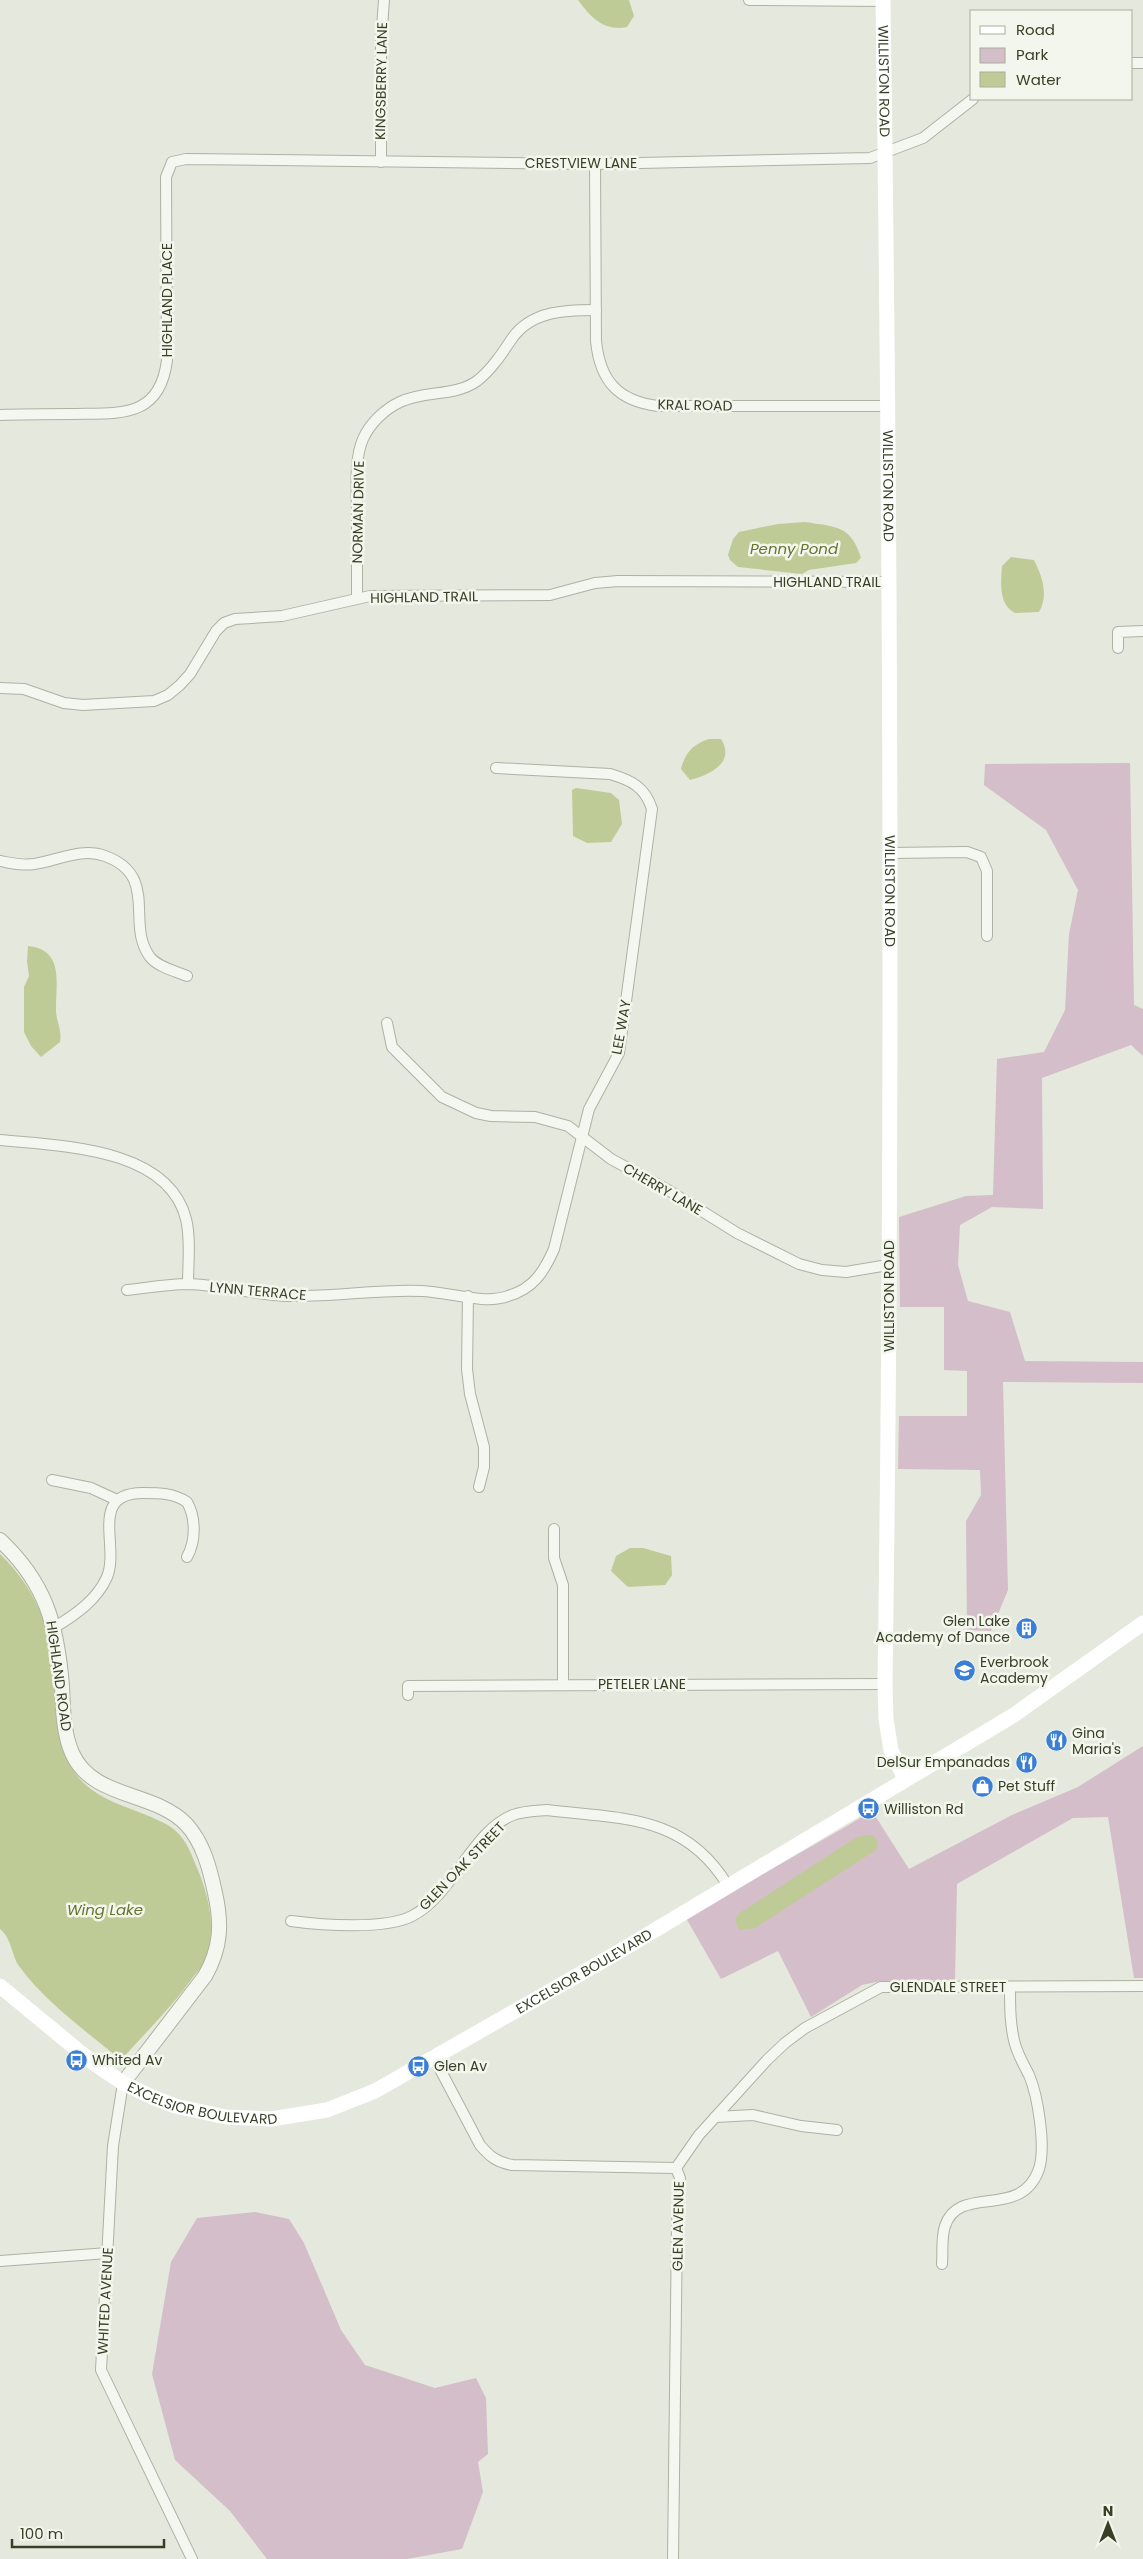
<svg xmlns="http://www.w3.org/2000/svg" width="1143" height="2559" viewBox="0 0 1143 2559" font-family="Poppins,sans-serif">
  <rect width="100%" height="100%" fill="#e5e8dd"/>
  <g fill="#d3bec9">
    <polygon points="1130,763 1134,1005 1143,1009 1143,1056 1131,1045 1042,1078 1043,1209 992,1207 960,1225 958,1265 968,1301 1010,1312 1025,1361 1143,1362 1143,1383 1003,1382 1008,1590 991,1631 967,1630 966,1521 981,1495 980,1470 898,1469 899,1416 967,1416 967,1371 944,1370 944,1307 900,1307 899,1217 966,1196 993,1195 997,1059 1044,1052 1065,1010 1069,934 1078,890 1046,830 984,785 985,764"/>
    <path d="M 1143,1746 L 1143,1978 L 1134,1978 L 1108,1817 L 1073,1818 L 957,1884 L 955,1980 L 881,1981 L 862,1985 L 811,2017 L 778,1951 L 721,1979 L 686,1918 C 748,1881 811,1848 872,1811 L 909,1869 L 1012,1815 L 1078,1787 Z"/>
    <polygon points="255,2212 289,2219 304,2243 341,2330 365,2365 435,2388 476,2378 486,2398 488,2454 478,2462 483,2492 462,2549 407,2559 267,2559 230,2511 175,2460 152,2374 171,2262 197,2218"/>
  </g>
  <g fill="#bfcb96">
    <path d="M 578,0 L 629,0 L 634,16 L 627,27 C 603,32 590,16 578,0 Z"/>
    <path d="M 805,522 C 836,527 851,525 861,558 L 856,563 L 809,570 L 802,574 L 738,567 L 730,560 L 728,555 L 733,539 L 739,532 L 778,524 Z"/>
    <path d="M 1011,557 L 1034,560 C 1042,576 1049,595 1039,612 L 1015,613 C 998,604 1001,582 1002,566 Z"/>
    <path d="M 709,739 L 721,739 C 736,763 709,775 690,780 L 681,769 C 685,753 693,744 709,739 Z"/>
    <polygon points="576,788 611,793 619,800 622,824 611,842 587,843 573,836 572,790"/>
    <path d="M 28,946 C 66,950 55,986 56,1012 C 57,1023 62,1030 60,1042 L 41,1057 L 31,1046 L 24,1032 L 24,987 L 29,976 L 27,961 Z"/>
    <polygon points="630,1548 643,1548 671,1556 672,1575 665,1585 628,1587 611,1571 616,1556"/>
    <path d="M 0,1554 C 44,1597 52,1639 57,1698 C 59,1718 59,1742 68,1761 C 88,1802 127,1804 164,1823 C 185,1834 189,1849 198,1870 C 209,1897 217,1931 206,1959 C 204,1965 197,1972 193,1977 C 172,2007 145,2033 121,2060 C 86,2031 46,2003 19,1966 C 11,1954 12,1939 0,1929 Z"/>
    <polygon points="867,1835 873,1835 878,1842 876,1850 755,1928 739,1930 735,1920 738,1914 857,1837"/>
  </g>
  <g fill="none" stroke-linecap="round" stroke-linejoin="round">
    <defs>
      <g id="minor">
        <polyline points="749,0 883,1"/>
        <polyline points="1132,63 1143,63"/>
        <polyline points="381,162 381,41 384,0"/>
        <path d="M 595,164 L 596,341 C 600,381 618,401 658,406 L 889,406"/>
        <path d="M 0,415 C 25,414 49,414 74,414 C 121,413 160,418 167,360 L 166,177 L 172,162 L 186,159 L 595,164 L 870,158 L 923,138 L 973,99"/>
        <path d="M 357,598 C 357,569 357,540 357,510 C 357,487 354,460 363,439 C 370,423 385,409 400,402 C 425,390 454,397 477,381 C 491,370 501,355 511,340 C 530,311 564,310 596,310"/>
        <polyline points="1118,648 1118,632 1143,631"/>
        <polyline points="0,688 24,689 64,703 83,705 154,701 168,695 180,685 190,674 216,631 224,623 235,619 282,616 370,596 550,595 595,583 618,581 889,582"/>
        <polyline points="890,853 967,852 981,857 987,871 987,936"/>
        <path d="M 0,861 C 11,863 22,866 34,864 C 57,861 81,847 105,856 C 160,876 125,924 150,957 C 158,967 175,971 187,976"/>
        <polyline points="387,1023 392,1047 442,1097 476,1113 491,1116 535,1117 568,1126 611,1159 668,1190 737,1233 799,1264 822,1270 846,1272 888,1265"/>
        <path d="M 0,1140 C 60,1146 168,1147 186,1219 C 191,1239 188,1263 188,1284"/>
        <path d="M 127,1290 C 147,1288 168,1284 188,1284 C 222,1285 255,1295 289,1296 C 334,1297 378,1289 422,1291 C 449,1292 484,1305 508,1296 C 533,1289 544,1272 554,1249 L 589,1109 L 619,1053 L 652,809 C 645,787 631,780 610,774 L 496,768"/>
        <polyline points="468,1296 467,1369 470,1394 484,1447 484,1467 479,1487"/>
        <polyline points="52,1480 91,1488 117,1500"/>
        <polyline points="554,1529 554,1558 563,1585 563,1684"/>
        <path d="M 55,1627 C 75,1615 97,1600 107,1577 C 120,1546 88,1493 143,1493 C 160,1493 173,1493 187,1502 C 196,1518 196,1541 187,1557"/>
        <polyline points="408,1695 408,1686 885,1684"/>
        <path d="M 291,1921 C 321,1925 385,1930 412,1916 C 452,1896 473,1830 513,1815 C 524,1811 536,1811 547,1810 C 621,1819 685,1814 728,1886"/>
        <path d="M 433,2056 L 480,2145 C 490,2157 497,2162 512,2165 L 676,2168"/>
        <polyline points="123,2083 113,2146 101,2370 192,2559"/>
        <polyline points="715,2117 753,2115 801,2126 837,2130"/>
        <polyline points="676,2168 699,2135 767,2060 785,2043 805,2028 881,1987 1143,1986"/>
        <polyline points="0,2261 108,2253"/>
        <path d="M 942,2264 C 943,2252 941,2238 945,2226 C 959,2183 1021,2221 1039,2169 C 1046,2147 1038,2096 1029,2075 C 1024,2065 1018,2055 1015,2044 C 1010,2026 1010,2007 1010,1987"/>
        <polyline points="673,2559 677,2224 680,2178 676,2168"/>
      </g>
      <path id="tertiary" d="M 0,1540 C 46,1583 57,1625 62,1686 C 63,1708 63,1732 72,1753 C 92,1799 154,1791 186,1824 C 203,1842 210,1869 215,1893 C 222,1924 221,1948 205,1976 L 123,2083"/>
    </defs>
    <use href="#minor" stroke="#adb2a2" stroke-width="12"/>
    <use href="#tertiary" stroke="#adb2a2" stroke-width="16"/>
    <use href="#minor" stroke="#f4f6f0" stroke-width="10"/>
    <use href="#tertiary" stroke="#f4f6f0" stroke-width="14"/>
    <g stroke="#fff" stroke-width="15">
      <path id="s1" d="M 883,0 C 891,561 893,1122 885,1684 L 886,1719 L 891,1750 L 905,1779"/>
      <path id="s2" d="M 0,1986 L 92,2062 L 123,2083 L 152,2097 L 175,2106 L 226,2117 L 271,2119 L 327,2110 L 375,2091 L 615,1954 L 1014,1715 L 1143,1623"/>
    </g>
  </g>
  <defs>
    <symbol id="building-disc" viewBox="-11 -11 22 22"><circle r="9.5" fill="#397ed7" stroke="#f3f6ed"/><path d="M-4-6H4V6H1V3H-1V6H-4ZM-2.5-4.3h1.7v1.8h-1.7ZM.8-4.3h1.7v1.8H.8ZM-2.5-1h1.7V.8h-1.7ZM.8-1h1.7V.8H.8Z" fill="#fff"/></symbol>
    <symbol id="school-disc" viewBox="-11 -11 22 22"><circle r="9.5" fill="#397ed7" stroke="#f3f6ed"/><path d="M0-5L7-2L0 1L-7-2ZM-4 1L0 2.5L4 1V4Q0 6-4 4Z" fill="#fff"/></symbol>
    <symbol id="restaurant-disc" viewBox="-11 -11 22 22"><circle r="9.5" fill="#397ed7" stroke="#f3f6ed"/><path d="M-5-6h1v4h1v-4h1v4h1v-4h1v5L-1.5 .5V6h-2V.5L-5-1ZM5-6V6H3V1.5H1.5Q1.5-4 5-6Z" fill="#fff"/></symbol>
    <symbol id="shop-disc" viewBox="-11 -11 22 22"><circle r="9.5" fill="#397ed7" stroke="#f3f6ed"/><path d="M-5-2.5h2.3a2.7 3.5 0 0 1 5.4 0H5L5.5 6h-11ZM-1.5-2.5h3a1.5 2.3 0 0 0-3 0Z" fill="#fff"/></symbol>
    <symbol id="bus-disc" viewBox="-11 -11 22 22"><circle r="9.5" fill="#397ed7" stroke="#f3f6ed"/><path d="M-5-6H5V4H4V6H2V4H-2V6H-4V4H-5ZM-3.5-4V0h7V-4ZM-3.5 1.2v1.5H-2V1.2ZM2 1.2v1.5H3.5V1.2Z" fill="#fff"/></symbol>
  </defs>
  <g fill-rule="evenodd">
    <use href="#building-disc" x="1014" y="1616" width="25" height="25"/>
    <use href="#school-disc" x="952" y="1658" width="25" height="25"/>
    <use href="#restaurant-disc" x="1044" y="1728" width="25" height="25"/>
    <use href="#restaurant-disc" x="1014" y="1750" width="25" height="25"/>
    <use href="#shop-disc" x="970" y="1774" width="25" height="25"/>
    <use href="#bus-disc" x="856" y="1796" width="25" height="25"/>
    <use href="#bus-disc" x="64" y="2048" width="25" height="25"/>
    <use href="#bus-disc" x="406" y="2054" width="25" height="25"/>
  </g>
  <g text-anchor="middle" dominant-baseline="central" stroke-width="5" stroke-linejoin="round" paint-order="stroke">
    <g font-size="14" fill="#374026" stroke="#f3f6ed">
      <text transform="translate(381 81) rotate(-89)">KINGSBERRY LANE</text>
      <text stroke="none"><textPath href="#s1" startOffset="81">WILLISTON ROAD</textPath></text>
      <text x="581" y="163">CRESTVIEW LANE</text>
      <text transform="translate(167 300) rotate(-90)">HIGHLAND PLACE</text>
      <text transform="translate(695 405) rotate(1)">KRAL ROAD</text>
      <text stroke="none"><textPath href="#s1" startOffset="486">WILLISTON ROAD</textPath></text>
      <text transform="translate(358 512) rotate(-89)">NORMAN DRIVE</text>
      <text x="827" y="582">HIGHLAND TRAIL</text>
      <text transform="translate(424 597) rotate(-1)">HIGHLAND TRAIL</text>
      <text stroke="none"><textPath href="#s1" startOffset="891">WILLISTON ROAD</textPath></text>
      <text transform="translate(621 1027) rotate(-80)">LEE WAY</text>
      <text transform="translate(663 1189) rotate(30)">CHERRY LANE</text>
      <text transform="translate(258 1291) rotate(5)">LYNN TERRACE</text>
      <text transform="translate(889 1296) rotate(-90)">WILLISTON ROAD</text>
      <text transform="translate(59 1676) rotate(82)">HIGHLAND ROAD</text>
      <text x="642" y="1684">PETELER LANE</text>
      <text transform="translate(462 1866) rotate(-46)">GLEN OAK STREET</text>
      <text stroke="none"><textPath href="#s2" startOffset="660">EXCELSIOR BOULEVARD</textPath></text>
      <text x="948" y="1987">GLENDALE STREET</text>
      <text stroke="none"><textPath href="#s2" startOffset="240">EXCELSIOR BOULEVARD</textPath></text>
      <text transform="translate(678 2226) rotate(-89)">GLEN AVENUE</text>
      <text transform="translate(105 2301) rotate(-87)">WHITED AVENUE</text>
    </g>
    <g font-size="14" fill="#374026" stroke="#f3f6ed" text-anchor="start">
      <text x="1010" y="1621" text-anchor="end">Glen Lake<tspan x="1010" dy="16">Academy of Dance</tspan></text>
      <text x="980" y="1662">Everbrook<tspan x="980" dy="16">Academy</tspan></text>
      <text x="1072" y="1733">Gina<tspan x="1072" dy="16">Maria's</tspan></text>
      <text x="1010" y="1762" text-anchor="end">DelSur Empanadas</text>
      <text x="998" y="1786">Pet Stuff</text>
      <text x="884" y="1809">Williston Rd</text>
      <text x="92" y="2060">Whited Av</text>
      <text x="434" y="2066">Glen Av</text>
    </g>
    <g font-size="15" font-style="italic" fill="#63762d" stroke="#f3f6ed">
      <text x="794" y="548">Penny Pond</text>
      <text x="105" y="1909">Wing Lake</text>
    </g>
  </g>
  <rect x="970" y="10" width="162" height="90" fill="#f3f6ed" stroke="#a8ad9d"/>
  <rect x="980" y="26" width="25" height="8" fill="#ffffff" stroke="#a8ad9d"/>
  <text x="1016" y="35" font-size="15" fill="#374026">Road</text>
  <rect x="980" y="48" width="25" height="15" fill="#d3bec9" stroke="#a8ad9d"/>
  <text x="1016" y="60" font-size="15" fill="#374026">Park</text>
  <rect x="980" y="72" width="25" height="15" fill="#bfcb96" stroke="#a8ad9d"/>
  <text x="1016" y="85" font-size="15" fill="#374026">Water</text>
  <g transform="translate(1108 2524)" stroke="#f3f6ed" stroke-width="4" paint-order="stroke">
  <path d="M0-4L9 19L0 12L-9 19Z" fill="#374026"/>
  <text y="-8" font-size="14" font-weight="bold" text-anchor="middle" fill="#374026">N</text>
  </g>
  <path d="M12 2539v8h152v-8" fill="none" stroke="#374026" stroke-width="2.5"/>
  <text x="20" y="2539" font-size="15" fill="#374026" stroke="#f3f6ed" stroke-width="4" paint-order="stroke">100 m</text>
</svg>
